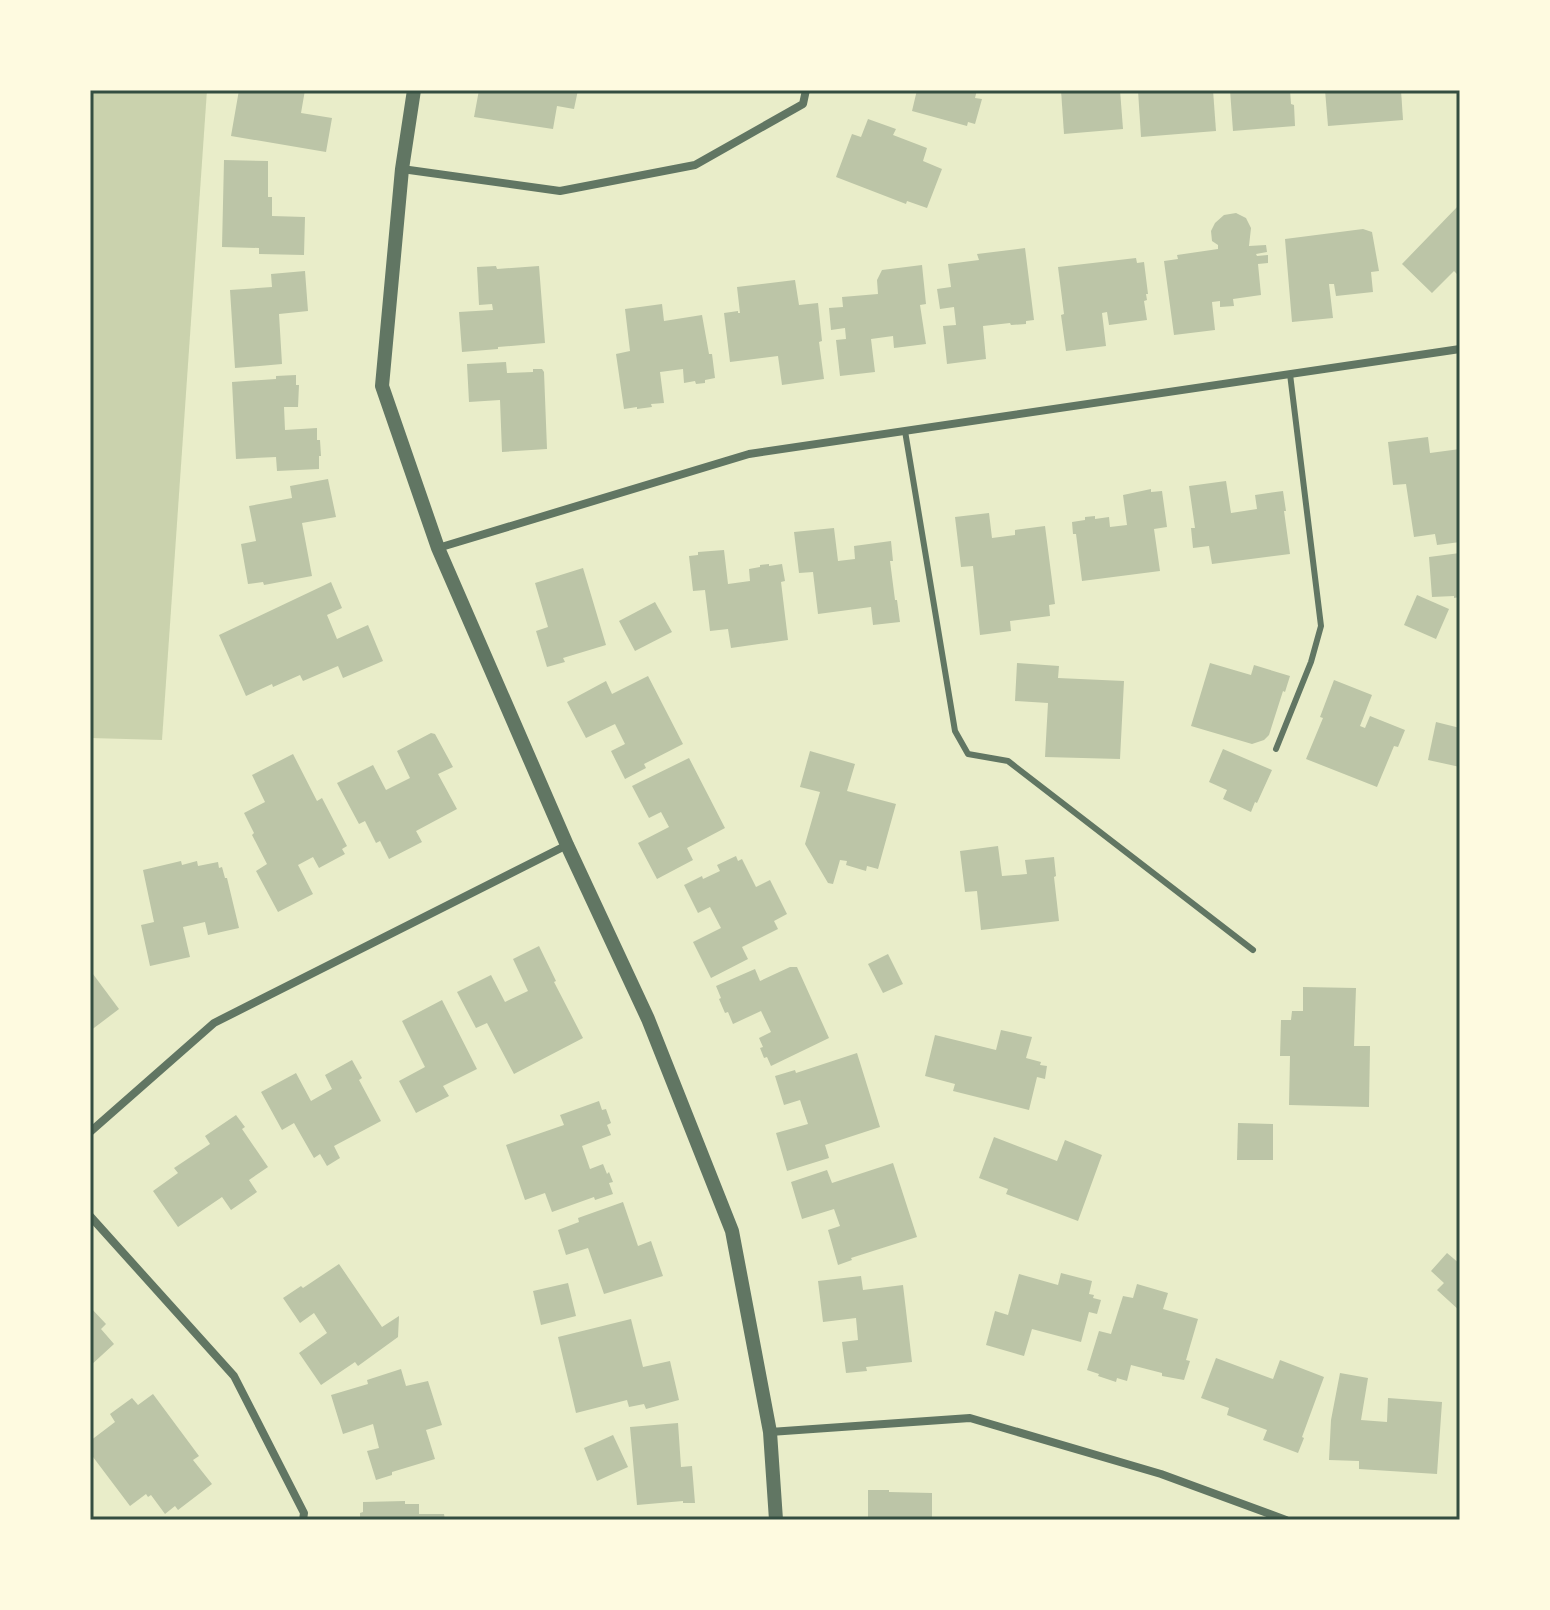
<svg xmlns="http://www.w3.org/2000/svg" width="1550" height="1610" viewBox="0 0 1550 1610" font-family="Rubik,sans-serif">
  <rect width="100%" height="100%" fill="#e9edc9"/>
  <polygon fill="#cad2ad" points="90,90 207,90 162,740 90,738"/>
  <g fill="#bcc5a7">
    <polygon points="239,90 305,90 301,113 332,118 326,152 231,136"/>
    <polygon points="479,90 578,90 574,109 557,106 553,129 474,117"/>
    <polygon points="917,90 977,90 975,98 982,99 975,124 968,122 967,126 912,111"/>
    <polygon points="1061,90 1120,90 1123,129 1064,134"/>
    <polygon points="1138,90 1213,90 1216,131 1141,137"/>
    <polygon points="1230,90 1290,90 1291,104 1294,105 1295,126 1233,131"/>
    <polygon points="1325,90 1401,90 1403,120 1328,126"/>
    <polygon points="868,119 896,129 893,135 927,148 923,161 942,169 927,208 907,201 906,204 836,177 852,134 861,137"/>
    <polygon points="224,160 268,161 268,197 272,197 272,216 305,217 304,255 259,254 259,248 222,247"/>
    <polygon points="1460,204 1460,277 1454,271 1432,293 1402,264"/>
    <polygon points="1236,213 1246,218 1251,228 1249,246 1266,245 1267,252 1256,254 1257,256 1268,255 1268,263 1258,264 1261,295 1233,299 1234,306 1220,307 1220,301 1212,302 1215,330 1174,335 1164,261 1178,259 1177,255 1218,249 1218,245 1212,241 1211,231 1215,223 1224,215"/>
    <polygon points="1363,229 1372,232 1379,271 1371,272 1373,292 1336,296 1334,284 1329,284 1333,318 1292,322 1285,239"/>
    <polygon points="1025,248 1034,320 1026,321 1026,324 1011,325 1010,323 983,326 986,359 947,364 943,326 956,325 954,307 940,309 937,289 951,287 948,264 979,260 977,254"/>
    <polygon points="1136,258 1137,263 1144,262 1148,294 1146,294 1147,300 1144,301 1147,320 1109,325 1107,312 1102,313 1106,346 1066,351 1061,315 1064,314 1058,267"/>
    <polygon points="922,265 926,304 920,305 926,344 894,348 893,336 871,339 875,372 840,376 836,340 846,339 845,328 831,330 829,308 843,307 842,297 878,294 877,280 882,270"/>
    <polygon points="496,266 497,269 539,266 545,343 498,347 498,349 462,352 459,312 493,310 492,304 479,305 477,267"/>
    <polygon points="305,271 308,311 279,314 282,364 235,368 230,290 272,287 271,274"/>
    <polygon points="795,280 799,305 818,303 822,341 819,342 824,379 782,385 778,356 730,362 724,313 738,311 738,313 740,313 737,287"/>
    <polygon points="662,304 664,321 702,315 709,354 712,354 715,378 705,380 705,383 696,384 695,381 684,383 683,369 660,372 664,403 651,404 652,407 637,409 637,407 624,409 616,354 630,351 625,309"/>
    <polygon points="506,362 507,373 533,372 533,369 542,369 544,372 547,449 502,452 500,400 469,402 467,364"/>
    <polygon points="296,375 296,385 299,385 298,407 284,407 285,430 317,428 317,440 320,440 321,456 319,456 319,469 277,471 276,457 236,459 232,382 276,379 276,376"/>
    <polygon points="1428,437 1430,453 1460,449 1460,542 1437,545 1435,534 1414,537 1406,484 1393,485 1388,442"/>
    <polygon points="328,479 336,517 302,523 312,576 264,585 263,582 248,584 241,544 256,541 249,506 292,498 290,486"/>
    <polygon points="1226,481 1231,513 1257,509 1255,495 1283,491 1286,511 1284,511 1290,554 1212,564 1209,546 1193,548 1191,528 1195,528 1189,486"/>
    <polygon points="1151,489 1151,492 1162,491 1167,527 1154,529 1160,571 1082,581 1076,534 1073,534 1072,522 1085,520 1085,517 1095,516 1095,519 1109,517 1110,527 1127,525 1123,495"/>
    <polygon points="989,513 992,538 1015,535 1015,530 1045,526 1055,604 1049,605 1050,616 1010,621 1011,631 980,635 973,566 961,567 955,517"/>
    <polygon points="834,528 838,561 855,559 854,546 891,541 893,561 890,561 895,600 897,600 900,622 873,625 871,607 818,614 813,572 799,573 794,532"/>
    <polygon points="724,550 728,584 750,581 749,569 760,567 760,565 769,564 769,566 782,564 785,581 781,582 788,640 731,648 728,629 710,631 705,590 693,591 689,556 698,555 698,552"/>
    <polygon points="1460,553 1460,597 1454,598 1454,596 1432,597 1429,557"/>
    <polygon points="583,568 606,645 563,658 565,662 547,667 536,631 548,627 535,583"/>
    <polygon points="331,582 342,608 327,615 337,639 368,625 383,661 343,678 338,666 303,681 300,675 273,687 272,684 246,696 219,635"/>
    <polygon points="1417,595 1449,609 1436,639 1404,625"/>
    <polygon points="655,602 672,632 635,651 619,621"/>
    <polygon points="1017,663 1059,666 1058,678 1124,681 1120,759 1045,757 1048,703 1015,701"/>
    <polygon points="1210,663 1251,675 1254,665 1290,676 1285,692 1283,691 1269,735 1264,740 1252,744 1191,726"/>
    <polygon points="648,676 683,744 644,764 646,768 625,779 611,751 625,744 615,724 586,738 567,702 606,681 612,694"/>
    <polygon points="1334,680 1372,695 1360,726 1365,728 1370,716 1405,730 1398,747 1394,746 1377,787 1306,759 1323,718 1320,717"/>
    <polygon points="1436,722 1460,728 1460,767 1428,760"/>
    <polygon points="431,733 435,734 453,767 438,774 457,809 416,831 422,842 389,859 380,841 376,843 365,821 359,824 337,783 373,765 386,790 410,778 397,751"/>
    <polygon points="1223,749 1272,770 1257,803 1255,802 1251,812 1223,799 1227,790 1209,782"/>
    <polygon points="810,751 855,764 847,791 896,804 878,869 867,866 866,871 846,865 847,861 840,860 833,884 828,883 805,844 820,792 800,787"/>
    <polygon points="293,754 317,801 322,798 347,846 342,849 345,854 319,868 313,857 298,865 313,894 278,912 256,871 267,864 252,835 254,833 244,813 265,802 252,775"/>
    <polygon points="689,758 725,828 687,848 693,860 657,879 638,843 669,827 661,812 649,818 632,786"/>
    <polygon points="998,846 1002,876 1027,874 1025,860 1054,857 1056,876 1054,877 1059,921 981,930 977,891 965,892 960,851"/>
    <polygon points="736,856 738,861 742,859 756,887 770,880 787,914 774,921 778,929 742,947 748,959 711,978 693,942 721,928 710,907 698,913 684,885 702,876 703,879 720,871 717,865"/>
    <polygon points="181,861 182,865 197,861 198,866 218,862 219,868 222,867 225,878 227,878 239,928 208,935 205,922 183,927 190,957 150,966 141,925 154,922 143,870"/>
    <polygon points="539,946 556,981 554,982 583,1038 514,1074 487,1023 476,1028 457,992 491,975 505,1002 528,991 513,959"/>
    <polygon points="888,954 903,984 883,993 868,964"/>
    <polygon points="790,967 797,967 829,1038 771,1066 767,1057 764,1058 760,1048 763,1047 759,1038 771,1032 761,1011 733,1024 728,1012 725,1013 719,999 721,998 716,986 755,969 760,981"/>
    <polygon points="90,970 119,1009 90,1031"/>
    <polygon points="1303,987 1356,988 1354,1046 1370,1046 1369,1107 1289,1105 1290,1056 1280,1056 1281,1020 1291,1020 1292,1011 1303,1011"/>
    <polygon points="442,1000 477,1069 443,1086 449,1096 416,1113 399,1081 425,1067 402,1021"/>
    <polygon points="1001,1030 1032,1037 1026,1058 1041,1062 1040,1065 1047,1066 1045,1079 1037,1077 1029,1110 953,1091 955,1084 925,1076 935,1035 996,1050"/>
    <polygon points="857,1053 880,1127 825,1145 829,1158 787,1171 776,1133 808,1124 800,1100 784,1105 775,1076 795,1070 796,1073"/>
    <polygon points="352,1060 362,1078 359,1080 381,1121 334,1146 340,1158 327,1166 320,1154 314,1158 294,1123 282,1130 261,1092 296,1073 311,1101 332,1089 325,1075"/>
    <polygon points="599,1101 602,1110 606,1109 611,1123 607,1125 611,1135 582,1146 590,1169 603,1164 607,1174 609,1172 613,1182 609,1183 613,1194 595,1200 594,1197 552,1212 545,1193 525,1200 506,1145 564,1125 560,1115"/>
    <polygon points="236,1115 245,1127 242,1129 268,1167 249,1180 257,1192 231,1210 222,1197 178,1227 153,1191 178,1173 174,1168 210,1144 205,1136"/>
    <polygon points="1238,1123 1273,1124 1273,1160 1237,1160"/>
    <polygon points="994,1137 1057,1161 1065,1140 1102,1155 1078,1221 1006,1194 1008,1189 979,1178"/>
    <polygon points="893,1163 917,1237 851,1258 852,1260 838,1265 828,1230 840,1226 834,1209 802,1219 791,1182 827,1170 832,1183"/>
    <polygon points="623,1202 638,1246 651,1241 663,1276 604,1294 588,1248 566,1255 558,1230 579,1222 578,1218"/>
    <polygon points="1447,1253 1460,1264 1460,1311 1437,1290 1444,1283 1431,1271"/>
    <polygon points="339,1264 382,1327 399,1316 398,1337 358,1366 355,1362 321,1385 299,1353 327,1333 314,1313 300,1323 283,1298 301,1286 303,1288"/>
    <polygon points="1061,1273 1092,1281 1089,1294 1094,1295 1093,1298 1101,1300 1097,1314 1089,1312 1081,1342 1032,1329 1024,1356 986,1345 995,1311 1008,1315 1019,1274 1058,1285"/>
    <polygon points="861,1276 863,1290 903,1285 912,1362 866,1367 867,1371 846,1373 842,1342 858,1340 856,1318 823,1322 818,1281"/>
    <polygon points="568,1283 576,1316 541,1325 533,1291"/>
    <polygon points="1137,1284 1168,1293 1163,1309 1198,1319 1186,1360 1190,1361 1184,1380 1162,1376 1162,1373 1131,1365 1127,1381 1117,1378 1116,1382 1098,1376 1099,1374 1087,1370 1099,1331 1111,1334 1123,1296 1133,1298"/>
    <polygon points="90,1307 106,1324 101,1329 114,1344 90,1366"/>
    <polygon points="631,1319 643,1367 670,1361 679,1400 646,1409 644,1404 629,1407 627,1400 576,1413 558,1337"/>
    <polygon points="1216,1358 1273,1379 1280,1360 1324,1377 1302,1437 1304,1438 1298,1453 1263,1440 1267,1430 1227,1415 1229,1408 1201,1398"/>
    <polygon points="401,1369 406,1386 428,1381 442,1425 426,1430 435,1459 392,1472 392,1475 376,1480 367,1451 379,1448 373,1424 343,1434 331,1395 368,1384 367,1380"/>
    <polygon points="1340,1373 1368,1378 1361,1420 1387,1422 1388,1398 1442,1402 1437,1474 1359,1469 1359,1461 1329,1460 1331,1420"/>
    <polygon points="153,1394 199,1456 193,1460 212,1484 178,1510 175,1506 165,1514 151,1495 148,1497 146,1494 130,1506 90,1453 90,1441 115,1422 110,1414 132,1398 138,1405"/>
    <polygon points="678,1423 681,1467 692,1466 695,1503 683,1503 683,1501 637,1505 630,1427"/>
    <polygon points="613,1435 628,1467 597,1481 584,1448"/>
    <polygon points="868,1490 889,1490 889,1492 932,1493 932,1520 868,1519"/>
    <polygon points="405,1501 405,1504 419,1504 419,1514 444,1514 445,1520 360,1520 360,1513 363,1512 363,1502"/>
  </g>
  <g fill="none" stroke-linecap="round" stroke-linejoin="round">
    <g stroke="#617663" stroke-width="6">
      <polyline points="905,431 955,731 968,754 1008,761 1253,950"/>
      <polyline points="1276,749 1311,662 1321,626 1290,374"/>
    </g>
    <g stroke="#617663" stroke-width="8">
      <polyline points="402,169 560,191 695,165 803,104 806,90"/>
      <polyline points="438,548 749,454 1460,349"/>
      <polyline points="90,1132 214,1023 567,845"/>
      <polyline points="90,1216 234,1376 304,1513 303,1520"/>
      <polyline points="770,1432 970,1418 1161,1474 1286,1520"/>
    </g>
    <polyline stroke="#617663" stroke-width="14" points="414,90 402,169 382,386 438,548 567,845 648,1019 732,1231 770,1432 776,1520"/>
  </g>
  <rect width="1550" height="1610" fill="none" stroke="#fefae0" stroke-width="184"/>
  <rect x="92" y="92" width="1366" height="1426" fill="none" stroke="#344e41" stroke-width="3"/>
</svg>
